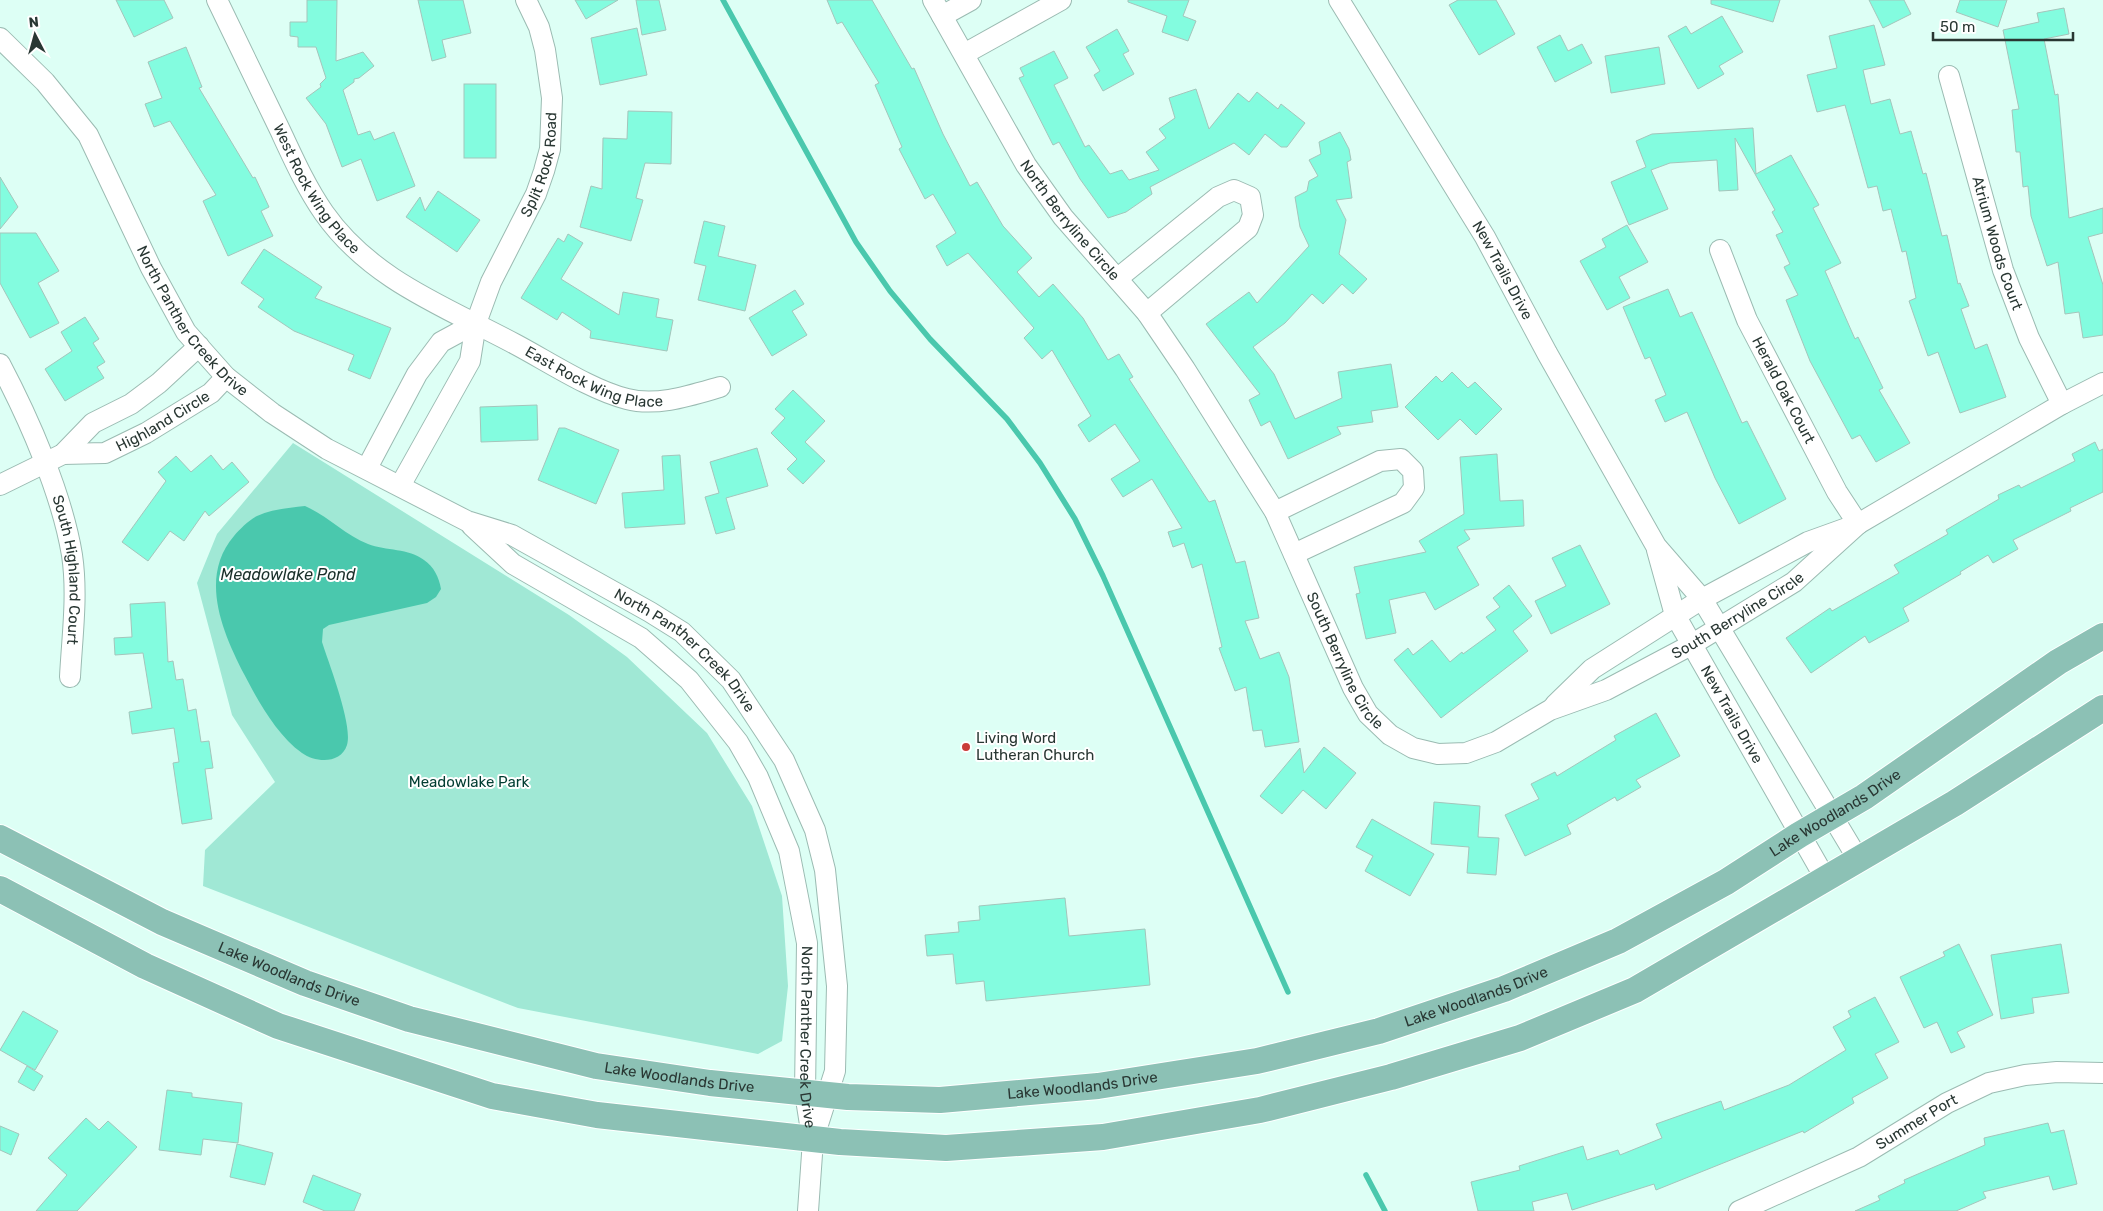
<svg xmlns="http://www.w3.org/2000/svg" width="2103" height="1211" viewBox="0 0 2103 1211" font-family="Rubik,sans-serif">
  <rect width="100%" height="100%" fill="#ddfff5"/>
  <polygon fill="#a0e8d5" points="293,443 569,615 627,657 707,733 752,806 782,896 788,986 782,1041 758,1054 518,1008 203,886 205,850 275,782 232,715 197,583 217,534"/>
  <path fill="#4ac8ad" d="M 305,506 C 328,516 345,535 368,544 C 386,551 409,548 424,560 C 434,567 439,577 441,589 L 436,597 L 427,603 L 329,625 L 323,629 L 322,642 C 329,664 353,725 347,745 C 341,764 316,763 302,753 C 277,735 258,701 244,674 C 222,631 199,577 234,536 C 240,529 248,521 257,516 C 272,509 289,508 305,506 Z"/>
  <g fill="none" stroke-linecap="round" stroke-linejoin="round">
    <g stroke="#4ac8ad" stroke-width="5.5">
      <polyline points="723,0 856,242 890,291 930,339 1007,419 1040,463 1075,519 1103,576 1288,992"/>
      <polyline points="1366,1175 1385,1211"/>
    </g>
  </g>
  <g fill="#83fcdf" stroke="#a4c5bb">
    <polygon points="116,0 164,0 173,18 134,37"/>
    <polygon points="307,0 337,0 336,61 363,52 374,66 359,78 354,79 354,82 343,90 358,135 370,131 374,140 394,132 415,186 377,201 361,159 342,167 326,124 306,98 321,87 320,84 326,78 316,47 298,47 298,37 290,36 290,22 307,22"/>
    <polygon points="418,0 463,0 471,33 442,40 446,57 432,61"/>
    <polygon points="575,0 618,0 586,19"/>
    <polygon points="636,0 659,0 666,30 642,35"/>
    <polygon points="827,0 872,0 912,69 914,68 943,134 970,186 977,182 1003,226 1032,258 1017,272 1039,297 1053,284 1083,318 1108,360 1119,354 1133,377 1129,379 1209,502 1215,500 1236,563 1245,561 1259,618 1245,621 1260,659 1279,652 1289,677 1299,742 1265,747 1262,730 1253,731 1246,687 1235,691 1219,648 1222,647 1202,564 1192,568 1184,543 1173,547 1168,532 1182,528 1152,479 1123,497 1111,479 1140,461 1115,424 1089,442 1078,425 1091,416 1052,350 1042,359 1024,338 1034,328 968,253 947,266 936,246 956,233 933,194 925,199 899,149 902,147 875,85 879,83 842,22 837,24"/>
    <polygon points="1128,0 1189,0 1183,16 1196,21 1188,41 1162,32 1167,16 1128,2"/>
    <polygon points="1458,0 1496,0 1515,34 1479,55 1449,5"/>
    <polygon points="1711,0 1780,0 1773,22 1711,4"/>
    <polygon points="1869,0 1904,0 1911,14 1883,28"/>
    <polygon points="1960,0 2007,0 1998,27 1956,12"/>
    <polygon points="2064,8 2069,34 2044,39 2055,95 2058,94 2069,218 2103,208 2103,233 2088,237 2103,285 2103,335 2083,338 2079,312 2065,314 2058,262 2047,266 2031,216 2028,186 2023,187 2020,152 2016,152 2012,110 2019,109 2003,30 2039,22 2037,13"/>
    <polygon points="1722,16 1743,52 1719,66 1724,74 1698,89 1668,36 1686,26 1691,34"/>
    <polygon points="1874,25 1885,65 1863,70 1871,104 1890,99 1900,134 1911,131 1923,174 1926,173 1942,236 1947,235 1958,284 1960,283 1969,306 1961,309 1975,349 1987,344 2006,397 1960,413 1938,352 1928,356 1909,301 1916,298 1906,251 1902,252 1891,209 1883,211 1877,186 1868,188 1845,105 1817,112 1807,75 1837,68 1829,36"/>
    <polygon points="637,28 647,75 600,85 591,38"/>
    <polygon points="1117,29 1129,51 1123,54 1134,74 1103,91 1094,75 1100,71 1086,47"/>
    <polygon points="1560,35 1568,51 1582,44 1592,63 1555,82 1537,47"/>
    <polygon points="186,47 202,87 199,88 253,178 255,177 269,207 261,211 273,236 228,256 203,201 216,195 170,121 154,127 145,104 162,98 148,62"/>
    <polygon points="1659,47 1665,84 1611,93 1605,56"/>
    <polygon points="1054,51 1068,78 1054,85 1085,147 1089,145 1110,174 1122,170 1129,180 1159,170 1146,152 1166,138 1159,129 1175,118 1169,98 1196,89 1209,129 1238,93 1249,102 1257,92 1278,109 1281,104 1305,123 1287,147 1281,147 1265,134 1249,155 1234,143 1150,187 1152,194 1126,212 1108,218 1080,179 1059,142 1053,145 1019,78 1024,76 1020,68"/>
    <rect x="464" y="84" width="32" height="74"/>
    <polygon points="628,111 672,112 671,164 645,163 636,198 643,200 631,241 580,227 591,186 602,189 603,138 627,139"/>
    <polygon points="1753,128 1756,174 1791,155 1819,205 1813,208 1841,263 1825,271 1855,339 1858,337 1883,388 1879,390 1910,443 1876,462 1860,435 1852,439 1810,361 1786,300 1798,295 1784,267 1790,264 1776,235 1783,232 1772,212 1775,210 1735,138 1738,190 1719,191 1717,160 1670,163 1651,170 1668,209 1629,225 1611,182 1646,167 1636,141 1652,134"/>
    <polygon points="1340,132 1349,149 1351,160 1347,162 1352,198 1336,200 1346,220 1339,254 1367,279 1353,294 1342,284 1323,304 1312,294 1285,323 1253,347 1274,374 1295,419 1342,398 1338,372 1391,364 1398,407 1371,411 1373,422 1337,427 1341,434 1288,459 1270,421 1261,426 1249,400 1260,394 1206,324 1249,292 1257,303 1309,246 1300,227 1295,197 1307,191 1309,181 1318,176 1309,160 1321,154 1319,142"/>
    <polygon points="0,177 18,207 0,229"/>
    <polygon points="438,191 480,220 457,252 406,217 420,197 425,211"/>
    <polygon points="704,221 725,226 718,256 756,265 745,311 698,300 706,266 694,263"/>
    <polygon points="1627,225 1648,262 1619,277 1630,298 1607,310 1580,261 1606,247 1602,239"/>
    <polygon points="0,233 36,233 59,271 38,283 59,323 30,338 0,283"/>
    <polygon points="568,234 583,243 561,279 619,315 623,292 659,299 656,317 673,320 667,351 590,338 591,331 562,312 557,320 521,298 558,238 564,242"/>
    <polygon points="264,249 322,287 315,298 391,328 370,379 348,370 354,355 294,331 258,307 264,299 241,283"/>
    <polygon points="1668,289 1680,317 1692,312 1742,423 1747,421 1786,499 1739,524 1715,478 1687,412 1665,422 1655,400 1666,395 1650,357 1645,359 1623,307"/>
    <polygon points="795,290 804,304 792,311 807,335 772,356 749,318"/>
    <polygon points="85,317 99,339 93,343 105,362 97,367 104,378 65,401 45,369 72,351 61,332"/>
    <polygon points="1452,372 1468,388 1475,382 1502,409 1476,435 1460,419 1438,440 1405,407 1436,376 1442,382"/>
    <polygon points="793,390 825,421 805,442 825,461 803,484 787,469 797,459 771,433 785,418 775,409"/>
    <polygon points="537,405 538,440 481,442 480,407"/>
    <polygon points="559,428 565,428 619,450 596,504 538,480"/>
    <polygon points="2095,442 2099,451 2103,449 2103,492 2070,508 2071,511 2013,540 2018,549 1993,563 1988,555 1960,572 1961,574 1903,608 1909,621 1869,643 1865,636 1811,673 1786,638 1830,608 1832,611 1899,573 1894,565 1948,534 1946,530 1999,499 1998,495 2019,485 2021,488 2075,461 2072,454"/>
    <polygon points="757,448 768,486 726,498 735,529 716,534 705,497 719,493 710,462"/>
    <polygon points="1497,454 1500,501 1523,500 1524,526 1464,530 1470,539 1457,547 1479,585 1435,610 1425,592 1389,600 1396,633 1366,639 1356,594 1360,593 1354,567 1426,552 1419,541 1464,514 1460,457"/>
    <polygon points="211,455 223,470 232,462 249,482 209,516 205,511 184,541 170,531 148,561 122,542 166,481 158,472 176,456 191,472"/>
    <polygon points="680,455 685,524 625,528 622,493 664,490 662,456"/>
    <polygon points="1580,545 1610,604 1551,634 1535,601 1566,586 1552,558"/>
    <polygon points="1509,585 1532,616 1513,631 1528,651 1441,718 1394,660 1408,648 1413,655 1432,640 1450,662 1462,652 1463,654 1496,630 1486,617 1500,607 1493,598"/>
    <polygon points="165,602 168,662 173,661 176,680 183,679 188,711 196,709 201,742 209,741 213,768 205,769 212,819 182,824 173,763 179,762 174,728 132,734 129,712 152,708 143,653 115,655 114,638 132,637 130,604"/>
    <polygon points="1656,713 1680,756 1636,780 1641,787 1617,801 1615,797 1567,825 1571,834 1525,856 1505,815 1539,799 1531,784 1555,772 1557,776 1616,740 1614,736"/>
    <polygon points="1324,747 1356,773 1326,809 1303,790 1282,814 1260,796 1300,748 1304,773"/>
    <polygon points="1434,802 1480,806 1478,837 1499,838 1496,875 1467,873 1469,847 1431,844"/>
    <polygon points="1372,819 1434,854 1410,896 1365,871 1373,856 1356,847"/>
    <polygon points="1065,898 1069,936 1145,929 1150,985 986,1001 984,981 956,984 953,954 927,956 925,935 959,932 958,922 980,920 979,906"/>
    <polygon points="1959,944 1993,1015 1957,1032 1965,1047 1951,1053 1937,1022 1924,1028 1900,977 1945,956 1943,952"/>
    <polygon points="2061,944 2069,993 2032,998 2034,1013 2001,1019 1991,955"/>
    <polygon points="1875,997 1899,1042 1875,1054 1888,1078 1852,1098 1854,1103 1804,1133 1803,1131 1656,1190 1654,1184 1572,1210 1567,1193 1532,1202 1534,1211 1478,1211 1471,1182 1520,1170 1519,1166 1583,1146 1587,1160 1618,1150 1620,1155 1662,1138 1656,1124 1721,1101 1724,1110 1789,1085 1846,1050 1833,1027 1851,1017 1848,1011"/>
    <polygon points="23,1011 58,1031 35,1070 0,1050"/>
    <polygon points="27,1066 43,1076 34,1091 18,1082"/>
    <polygon points="167,1090 192,1093 192,1097 242,1103 238,1143 203,1139 201,1155 159,1150"/>
    <polygon points="86,1118 99,1130 108,1121 137,1147 77,1211 36,1211 67,1175 48,1158"/>
    <polygon points="2048,1123 2051,1133 2064,1130 2077,1184 2053,1190 2049,1176 1983,1192 1986,1198 1956,1211 1855,1211 1880,1200 1878,1196 1905,1183 1904,1180 1985,1145 1984,1138"/>
    <polygon points="0,1126 19,1134 11,1155 0,1150"/>
    <polygon points="237,1144 273,1153 265,1185 230,1177"/>
    <polygon points="313,1175 361,1194 354,1211 325,1211 303,1202"/>
  </g>
  <g fill="none" stroke-linecap="round" stroke-linejoin="round">
    <defs>
      <g id="minor">
        <path id="s1" d="M 217,0 C 238,43 259,86 280,130 C 293,158 306,187 324,213 C 371,280 446,307 515,344 C 549,362 591,390 627,399 C 657,407 692,395 720,387"/>
        <path id="s2" d="M 933,0 L 1026,165 L 1063,217 L 1147,313 L 1185,369 L 1275,512 L 1353,688 L 1368,714 L 1390,735 L 1413,748 L 1438,754 L 1466,753 L 1496,742 L 1550,710 L 1606,690 L 1691,645 L 1794,582 L 1858,524"/>
        <path id="s3" d="M 1339,0 L 1485,237 L 1547,353 L 1656,546 L 1702,599 L 1858,859"/>
        <polyline points="942,16 971,0"/>
        <path id="s4" d="M 0,38 L 45,82 L 88,135 L 151,268 L 186,332 L 226,377 L 272,413 L 327,449 L 467,521 L 512,535 L 650,612 L 682,632 L 731,680 L 784,760 L 815,830 L 825,870 L 837,986 L 835,1071 L 813,1140 L 808,1211"/>
        <polyline points="964,54 1061,0"/>
        <path id="s5" d="M 1949,76 L 2003,270 L 2029,338 L 2062,404"/>
        <path id="s6" d="M 1720,250 L 1747,320 L 1837,492 L 1858,524"/>
        <polyline points="1118,278 1218,197 1234,190 1250,197 1253,215 1248,228 1147,313"/>
        <path id="s7" d="M 0,364 C 29,419 62,494 72,555 C 78,595 72,637 70,677"/>
        <path id="s8" d="M 63,454 L 105,453 L 146,433 L 211,393 L 226,377"/>
        <polyline points="367,468 417,374 441,342 476,323"/>
        <polyline points="0,485 63,454 93,423 131,404 159,383 199,346"/>
        <path id="s9" d="M 400,486 L 470,361 L 476,323 L 491,282 L 536,194 L 544,171 L 550,149 L 552,98 L 545,50 L 539,27 L 526,0"/>
        <polyline points="1275,512 1380,461 1401,459 1413,471 1414,488 1403,503 1294,554"/>
        <path id="s10" d="M 472,526 L 513,564 L 641,638 L 689,680 L 738,742 L 758,777 L 789,851 L 807,943 L 805,1093 L 812,1137"/>
        <path id="s11" d="M 1657,550 L 1675,615 L 1825,878"/>
        <polyline points="1555,705 1592,669 1702,599 1808,542 1858,524 2062,404 2103,383"/>
        <path id="s12" d="M 1739,1211 L 1859,1157 L 1947,1103 L 1989,1083 L 2025,1075 L 2057,1072 L 2103,1073"/>
      </g>
      <g id="major">
        <path id="s13" d="M 0,838 L 162,922 L 305,983 L 409,1019 L 596,1066 L 710,1083 L 848,1097 L 940,1100 L 1098,1086 L 1257,1061 L 1379,1031 L 1504,989 L 1618,941 L 1726,882 L 1799,835 L 1864,797 L 2058,662 L 2103,636"/>
        <polyline points="0,889 145,966 278,1026 492,1096 597,1115 840,1142 946,1148 1103,1137 1260,1110 1391,1077 1520,1038 1635,990 1955,803 2103,708"/>
      </g>
    </defs>
    <use href="#minor" stroke="#9bbbb2" stroke-width="22"/>
    <use href="#major" stroke="#fff" stroke-width="28"/>
    <use href="#minor" stroke="#fff" stroke-width="20"/>
    <use href="#major" stroke="#8cc1b5" stroke-width="26"/>
  </g>
  <circle fill="#ca3c39" stroke="#fff" stroke-width="2" cx="966" cy="747" r="5"/>
  <g text-anchor="middle" dominant-baseline="central" stroke-width="4" stroke-linejoin="round" paint-order="stroke">
    <g font-size="15" fill="#293733" stroke="#fff">
      <text stroke="none"><textPath href="#s9" startOffset="354">Split Rock Road</textPath></text>
      <text stroke="none"><textPath href="#s1" startOffset="214">West Rock Wing Place</textPath></text>
      <text stroke="none"><textPath href="#s2" startOffset="260">North Berryline Circle</textPath></text>
      <text stroke="none"><textPath href="#s5" startOffset="174">Atrium Woods Court</textPath></text>
      <text stroke="none"><textPath href="#s3" startOffset="316">New Trails Drive</textPath></text>
      <text stroke="none"><textPath href="#s4" startOffset="346">North Panther Creek Drive</textPath></text>
      <text stroke="none"><textPath href="#s1" startOffset="560">East Rock Wing Place</textPath></text>
      <text stroke="none"><textPath href="#s6" startOffset="154">Herald Oak Court</textPath></text>
      <text stroke="none"><textPath href="#s8" startOffset="108">Highland Circle</textPath></text>
      <text stroke="none"><textPath href="#s7" startOffset="219">South Highland Court</textPath></text>
      <text stroke="none"><textPath href="#s2" startOffset="1256">South Berryline Circle</textPath></text>
      <text stroke="none"><textPath href="#s4" startOffset="950">North Panther Creek Drive</textPath></text>
      <text stroke="none"><textPath href="#s2" startOffset="782">South Berryline Circle</textPath></text>
      <text stroke="none"><textPath href="#s11" startOffset="182">New Trails Drive</textPath></text>
      <text stroke="none"><textPath href="#s13" startOffset="1940">Lake Woodlands Drive</textPath></text>
      <text stroke="none"><textPath href="#s13" startOffset="320">Lake Woodlands Drive</textPath></text>
      <text stroke="none"><textPath href="#s13" startOffset="1535">Lake Woodlands Drive</textPath></text>
      <text stroke="none"><textPath href="#s10" startOffset="655">North Panther Creek Drive</textPath></text>
      <text stroke="none"><textPath href="#s13" startOffset="725">Lake Woodlands Drive</textPath></text>
      <text stroke="none"><textPath href="#s13" startOffset="1130">Lake Woodlands Drive</textPath></text>
      <text stroke="none"><textPath href="#s12" startOffset="199">Summer Port</textPath></text>
    </g>
    <g font-size="15" fill="#293733" stroke="#fff" text-anchor="start">
      <text x="976" y="738">Living Word<tspan x="976" dy="17">Lutheran Church</tspan></text>
    </g>
    <g font-size="15" fill="#023d32" stroke="#fff">
      <text x="469" y="782">Meadowlake Park</text>
    </g>
    <g font-size="16" font-style="italic" fill="#1a302a" stroke="#fff">
      <text x="288" y="574">Meadowlake Pond</text>
    </g>
  </g>
  <g transform="translate(35 35) rotate(354)" stroke="#ffffff" stroke-width="4" paint-order="stroke">
  <path d="M0-4L9 19L0 12L-9 19Z" fill="#293733"/>
  <text y="-8" font-size="14" font-weight="bold" text-anchor="middle" fill="#293733">N</text>
  </g>
  <path d="M1933 32v8h140v-8" fill="none" stroke="#293733" stroke-width="2.5"/>
  <text x="1940" y="32" font-size="15" fill="#293733" stroke="#ffffff" stroke-width="4" paint-order="stroke">50 m</text>
</svg>
